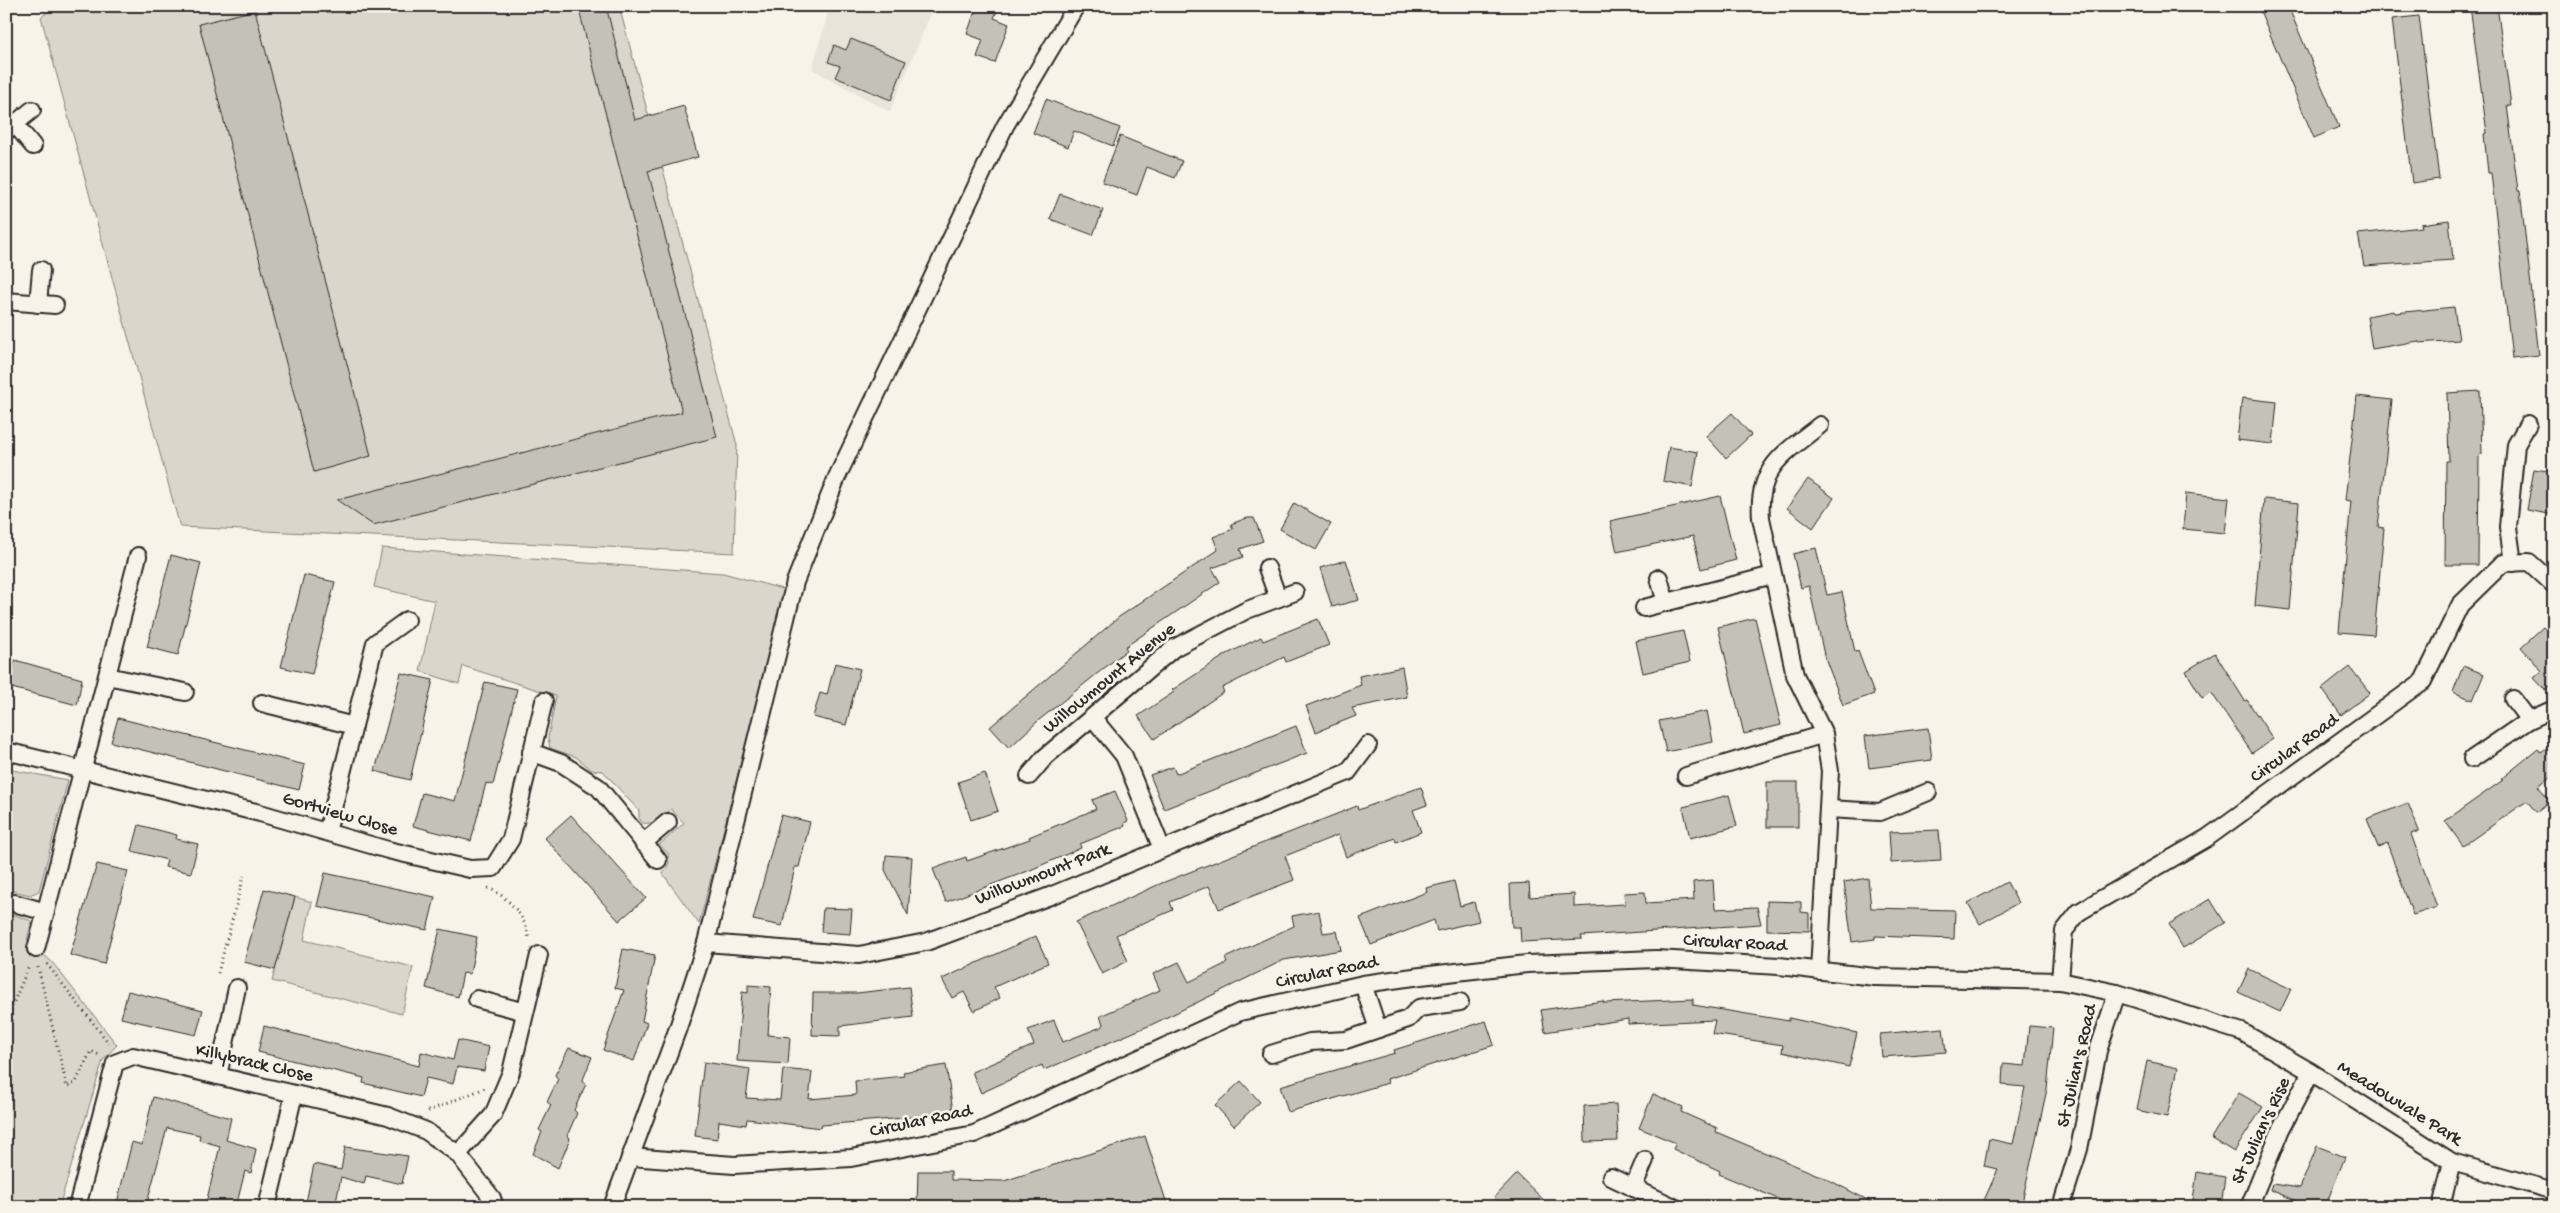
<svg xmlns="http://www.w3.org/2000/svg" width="2560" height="1213" viewBox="0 0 2560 1213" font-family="'Gochi Hand',sans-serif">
  <rect width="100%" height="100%" fill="#f7f3e8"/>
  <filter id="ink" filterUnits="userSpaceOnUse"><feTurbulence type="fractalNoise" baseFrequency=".02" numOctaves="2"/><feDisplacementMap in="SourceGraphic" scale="10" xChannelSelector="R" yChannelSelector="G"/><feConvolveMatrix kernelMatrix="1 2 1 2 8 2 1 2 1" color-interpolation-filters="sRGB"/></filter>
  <g filter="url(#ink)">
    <polygon fill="#e8e4da" points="830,6 934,6 890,112 812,69"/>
    <g fill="#dad6cc" stroke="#82807c">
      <polygon points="56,6 619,6 737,445 734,553 180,527 41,17"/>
      <path d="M 382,548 L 723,573 L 786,590 L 699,924 L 663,874 L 669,863 L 668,853 L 659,845 L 684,823 L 671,809 C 662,818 656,825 642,823 L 639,818 L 639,811 L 603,771 L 592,770 L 576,757 L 550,748 L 548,738 L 556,696 L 463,666 L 459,684 L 420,671 L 435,601 L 374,587 Z"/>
      <polygon points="6,769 68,780 39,891 30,895 9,890 6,898"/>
      <polygon points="295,897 312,902 304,940 413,967 402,1014 272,981"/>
      <polygon points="6,912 32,921 27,940 52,962 117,1045 103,1060 59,1207 6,1207"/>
    </g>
    <g fill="#c4c1b9" stroke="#2b2b2b">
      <polygon points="578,6 606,6 635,120 684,106 698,157 648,171 717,437 373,525 337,500 682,412"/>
      <polygon points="977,6 999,6 994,18 1009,24 995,63 977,57 983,40 967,34"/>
      <polygon points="2258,6 2288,6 2339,127 2314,138"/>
      <polygon points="2470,6 2497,6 2511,105 2507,105 2518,191 2520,191 2539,355 2512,358 2491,173 2488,173 2484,134 2487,133"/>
      <polygon points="255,10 371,456 314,472 199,24"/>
      <polygon points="2419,16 2439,179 2412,183 2392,19"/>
      <polygon points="851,39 906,61 891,100 835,77 840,66 828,62 834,45 846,50"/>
      <polygon points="1046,99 1120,128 1113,146 1074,131 1068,147 1033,133"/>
      <polygon points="1120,136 1182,161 1175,178 1147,167 1137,195 1102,182"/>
      <polygon points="1060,194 1103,210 1093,235 1050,219"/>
      <polygon points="2449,220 2453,260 2364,266 2358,234 2422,227 2421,224"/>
      <polygon points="2454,307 2459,340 2419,343 2418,341 2372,349 2367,316 2394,311 2395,313"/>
      <polygon points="2480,391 2482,454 2479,454 2478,565 2445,565 2446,461 2449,461 2447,393"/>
      <polygon points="2357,396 2392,400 2378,527 2384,528 2374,635 2339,632 2351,501 2345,500"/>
      <polygon points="2242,398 2277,402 2273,444 2237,440"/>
      <polygon points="1732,413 1751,435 1726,458 1706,436"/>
      <polygon points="1669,447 1698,452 1692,487 1663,481"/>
      <polygon points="2534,469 2554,472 2554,515 2527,510"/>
      <polygon points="1808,479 1834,498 1813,528 1787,508"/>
      <polygon points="2186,493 2229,498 2225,533 2183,529"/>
      <polygon points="1720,496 1736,560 1701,569 1693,536 1617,552 1610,521"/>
      <polygon points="2264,499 2299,503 2290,610 2255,606"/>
      <polygon points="1294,503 1331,524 1316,550 1280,529"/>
      <polygon points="1247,518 1254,518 1263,541 1240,549 1243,557 1212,568 1220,582 1125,647 1127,650 1039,720 1009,748 990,727 1119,617 1218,550 1213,537 1233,529 1231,524"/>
      <polygon points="1816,548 1827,595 1842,592 1855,652 1858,651 1874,694 1843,705 1824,655 1809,586 1801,588 1793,554"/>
      <polygon points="171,555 201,563 178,655 147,647"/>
      <polygon points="1346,560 1359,600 1332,607 1320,568"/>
      <polygon points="304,575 335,582 312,674 281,667"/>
      <polygon points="1755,618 1781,725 1744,734 1718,627"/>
      <polygon points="1318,619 1329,645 1286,662 1284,657 1222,688 1224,692 1154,739 1138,716 1174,692 1172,690 1227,654 1261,637 1263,641"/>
      <polygon points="2543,627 2554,638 2554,684 2545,690 2534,678 2542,671 2521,647"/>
      <polygon points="1683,631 1690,662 1643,673 1636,641"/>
      <polygon points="2215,653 2245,701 2247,700 2273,739 2252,753 2211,692 2202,698 2186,671"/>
      <polygon points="15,660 82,679 77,705 8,687"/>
      <polygon points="835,663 860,669 846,725 813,717 820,693 827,695"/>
      <polygon points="2463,666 2484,674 2473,700 2453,692"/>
      <polygon points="1402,667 1407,697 1352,708 1356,716 1316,732 1306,706 1361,685 1359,676"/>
      <polygon points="2350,667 2370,693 2341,715 2322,689"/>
      <polygon points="401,673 433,680 410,780 375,771"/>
      <polygon points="485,682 517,689 493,785 486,783 471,841 413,826 422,793 455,801"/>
      <polygon points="1707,711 1713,742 1666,752 1659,721"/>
      <polygon points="118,718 305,765 299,790 111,742"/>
      <polygon points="1296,726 1307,753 1164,809 1150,775 1173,767 1176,774"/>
      <polygon points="1928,728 1932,760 1869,768 1865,736"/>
      <polygon points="2554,743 2554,775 2538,787 2550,801 2536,812 2527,801 2463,846 2445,821 2503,780 2501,779 2538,749 2541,753"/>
      <polygon points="985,773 998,811 971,820 958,782"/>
      <rect x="1767" y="782" width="31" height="45"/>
      <polygon points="1421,787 1427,805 1413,810 1421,832 1396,842 1395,838 1346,857 1338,835 1285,856 1294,880 1219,909 1209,886 1170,902 1173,910 1116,935 1128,961 1102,974 1076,922 1162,883 1357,806 1358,810"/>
      <polygon points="1115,791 1128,821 1124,823 1125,826 1080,844 1081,848 1028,871 946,902 933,869 966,857 967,861 1030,839 1029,837 1096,809 1092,800"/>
      <polygon points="1729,795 1737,826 1690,838 1683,807"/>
      <polygon points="2408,803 2419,831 2411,834 2437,907 2413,915 2387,843 2378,847 2367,819"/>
      <polygon points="571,815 646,898 619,921 545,838"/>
      <polygon points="781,815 810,822 799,867 795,867 782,926 753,920"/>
      <polygon points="139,825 177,835 176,839 198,844 191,873 165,867 167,860 132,851"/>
      <polygon points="1939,830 1941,860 1891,863 1889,832"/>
      <polygon points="886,855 912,857 908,915 885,870"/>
      <polygon points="97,864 128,871 104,964 70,955"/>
      <polygon points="325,873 435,897 427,930 317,906"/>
      <polygon points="1868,878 1871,908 1955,910 1954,939 1875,936 1875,939 1852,942 1844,882"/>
      <polygon points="1713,880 1715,909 1757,907 1761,924 1581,936 1582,939 1521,942 1520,927 1512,927 1510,884 1529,883 1530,897 1574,894 1574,907 1625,904 1624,893 1645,892 1646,903 1694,900 1693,882"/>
      <polygon points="1454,881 1460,906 1474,902 1479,921 1437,931 1434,920 1371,945 1360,918 1427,892 1426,888"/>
      <polygon points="2007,882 2018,903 1980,924 1968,903"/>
      <polygon points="264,889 295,897 275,970 244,962"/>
      <polygon points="2210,899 2225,923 2183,948 2169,924"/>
      <polygon points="1767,901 1801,902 1801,912 1809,913 1809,931 1767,930"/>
      <polygon points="823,908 852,909 850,934 821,932"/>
      <polygon points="1319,911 1323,933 1337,931 1341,950 1284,960 1153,1024 1044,1070 1042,1065 981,1093 972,1072 1034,1045 1028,1030 1054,1020 1063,1042 1101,1027 1103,1024 1100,1016 1160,990 1153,974 1179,962 1189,982 1227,963 1225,958 1294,926 1292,916"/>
      <polygon points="440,929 477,937 470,974 463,973 458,997 426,988"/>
      <polygon points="1036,936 1048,963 994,987 1000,998 974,1011 964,992 952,998 942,979"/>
      <polygon points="623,949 655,955 642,1021 647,1023 634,1061 603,1050 624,990 615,988"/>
      <polygon points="2249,969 2291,989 2280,1012 2238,992"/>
      <polygon points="748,985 771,987 768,1035 790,1037 788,1064 737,1061 742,992 748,993"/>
      <polygon points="909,987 913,1017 840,1026 840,1036 812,1035 813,993 857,993"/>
      <polygon points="128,991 203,1010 196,1035 121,1018"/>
      <polygon points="1693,999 1693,1005 1789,1021 1789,1018 1857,1033 1849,1067 1782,1052 1783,1045 1712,1034 1715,1020 1628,1024 1628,1019 1545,1032 1541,1010 1603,1001 1604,1003"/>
      <polygon points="1486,1021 1494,1045 1387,1079 1388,1083 1288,1112 1280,1086 1395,1053 1394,1050"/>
      <polygon points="264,1026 419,1066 421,1052 453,1060 458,1040 489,1047 484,1071 457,1067 453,1084 426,1078 421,1097 363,1083 364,1078 258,1052"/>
      <polygon points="2029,1026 2053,1028 2047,1089 2021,1207 1981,1207 1998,1169 1984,1166 1989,1139 2013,1144 2025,1087 2002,1085 2003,1064 2025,1066"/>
      <polygon points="1943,1028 1946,1052 1882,1057 1880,1034"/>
      <polygon points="569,1048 592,1057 582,1082 586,1084 574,1110 577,1113 567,1136 570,1139 558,1168 533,1154 542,1132 539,1130 551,1105 547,1102 558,1079 555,1075"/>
      <polygon points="2147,1061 2178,1068 2167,1117 2137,1110"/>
      <polygon points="704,1062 750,1069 746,1098 780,1100 783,1069 812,1072 809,1099 856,1095 855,1081 904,1076 903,1072 946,1065 953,1111 916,1117 822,1125 821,1128 747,1119 746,1125 719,1121 717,1139 695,1136"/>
      <polygon points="1241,1081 1260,1102 1234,1126 1215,1105"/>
      <polygon points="2239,1093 2263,1107 2234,1152 2211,1138"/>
      <polygon points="1653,1094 1683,1107 1681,1112 1717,1128 1716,1132 1825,1178 1881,1207 1797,1207 1719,1174 1720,1171 1673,1149 1676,1143 1639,1128"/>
      <polygon points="153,1097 231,1118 226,1140 256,1149 251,1173 245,1171 236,1207 205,1207 220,1146 199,1140 200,1135 167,1128 146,1207 116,1207 132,1142 142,1145"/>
      <polygon points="1616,1104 1618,1141 1585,1142 1584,1106"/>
      <polygon points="1145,1136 1168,1207 917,1207 918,1171 951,1171 951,1180 1004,1181"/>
      <polygon points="2317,1146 2345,1157 2325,1207 2312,1207 2270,1190 2272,1184 2300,1188"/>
      <polygon points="345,1147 408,1156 402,1184 366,1176 364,1184 341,1177 335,1207 305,1207 314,1164 341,1170"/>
      <polygon points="2197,1172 2225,1177 2221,1207 2192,1207"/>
      <polygon points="1517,1174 1551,1207 1503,1207 1494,1198"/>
    </g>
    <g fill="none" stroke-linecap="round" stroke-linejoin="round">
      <defs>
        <g id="street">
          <polyline points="15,124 33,146"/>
          <polyline points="6,131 32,110"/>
          <polyline points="6,301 55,305"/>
          <polyline points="38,304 41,270"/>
          <polyline points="2513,563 2508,527 2516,445 2528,424"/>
          <polyline points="1267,568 1278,598"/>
          <polyline points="1659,578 1666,603"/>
          <polyline points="1644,608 1773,575"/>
          <polyline points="107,676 185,692"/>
          <polyline points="2513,699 2529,720"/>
          <polyline points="262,703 354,726"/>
          <polyline points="1093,718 1124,756 1162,849"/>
          <polyline points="6,751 260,813 388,850 470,869 493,868 511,839 544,701"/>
          <polyline points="531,752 561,763 598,787 658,860"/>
          <polyline points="2472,759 2529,720 2554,709"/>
          <polyline points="1029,776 1045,757 1174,648 1247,610 1295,592"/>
          <polyline points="1686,776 1824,734"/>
          <polyline points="1828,809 1880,812 1928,792"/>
          <polyline points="327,832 375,643 407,620"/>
          <polyline points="643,843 668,822"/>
          <polyline points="14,903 46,912"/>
          <polyline points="706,943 859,955 926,942 1050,896 1348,772 1368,745"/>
          <polyline points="36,949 138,556"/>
          <path d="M 1819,971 L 1830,771 L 1824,734 L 1795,675 L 1761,518 C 1757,467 1784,454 1820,425"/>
          <polyline points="2060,981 2064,931 2079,912 2207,838 2423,681 2460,605 2503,563 2529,562 2554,585"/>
          <polyline points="1363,984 1378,1029"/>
          <polyline points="477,999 525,1012"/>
          <polyline points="1271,1054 1310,1042 1346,1040 1408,1019 1419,1008 1460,1002"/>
          <polyline points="218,1076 237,988"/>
          <polyline points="458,1154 493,1115 511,1072 539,955"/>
          <polyline points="630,1157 734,1165 851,1158 974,1134 1240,1012 1363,984 1421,976 1527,964 1656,959 1779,966 1875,977 2060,981 2117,993 2242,1032 2311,1072 2452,1162 2554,1191"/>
          <polyline points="1611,1177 1674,1207"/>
          <polyline points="1633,1188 1645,1160"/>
          <polyline points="77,1207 115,1063 133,1056 388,1116 426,1131 458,1154 492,1198 495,1207"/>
          <polyline points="267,1207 294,1094"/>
          <polyline points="612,1207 678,1028 706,943 795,582 837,477 1005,126 1076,6"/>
          <polyline points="2061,1207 2079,1149 2098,1051 2117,993"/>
          <polyline points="2249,1207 2281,1129 2311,1072"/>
          <polyline points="2441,1207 2452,1162"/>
        </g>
      </defs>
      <use href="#street" stroke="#2b2b2b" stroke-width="20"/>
      <g stroke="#2b2b2b" stroke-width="3" stroke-dasharray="1 4" stroke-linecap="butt">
        <path d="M 488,888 C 508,896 527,918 529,939"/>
        <polyline points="47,964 111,1046"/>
        <polyline points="38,967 67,1087 76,1082 91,1051 99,1055"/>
        <polyline points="218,973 244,876"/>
        <polyline points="6,1020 29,966"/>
        <polyline points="428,1111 485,1088"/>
      </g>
      <use href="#street" stroke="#f7f3e8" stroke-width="16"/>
    </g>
  </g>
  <g text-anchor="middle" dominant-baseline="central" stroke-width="5" stroke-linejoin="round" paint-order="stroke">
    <g font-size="19" fill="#2b2b2b" stroke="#f7f3e8">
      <text transform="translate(1110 679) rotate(-39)">Willowmount Avenue</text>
      <text transform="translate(2295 749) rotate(-36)">Circular Road</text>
      <text transform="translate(340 815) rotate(16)">Gortview Close</text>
      <text transform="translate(1043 875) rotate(-21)">Willowmount Park</text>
      <text transform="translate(1735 944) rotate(3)">Circular Road</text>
      <text transform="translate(1327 973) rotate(-12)">Circular Road</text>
      <text transform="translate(254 1064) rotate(13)">Killybrack Close</text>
      <text transform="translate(2078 1066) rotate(-77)">St Julian's Road</text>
      <text transform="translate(2399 1104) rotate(32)">Meadowvale Park</text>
      <text transform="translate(921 1122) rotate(-12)">Circular Road</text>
      <text transform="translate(2262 1131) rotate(-65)">St Julian's Rise</text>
    </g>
  </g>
  <rect width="2560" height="1213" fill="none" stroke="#f7f3e8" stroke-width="25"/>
  <rect x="12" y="12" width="2535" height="1188" fill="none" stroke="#2b2b2b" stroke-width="2" filter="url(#ink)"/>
</svg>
